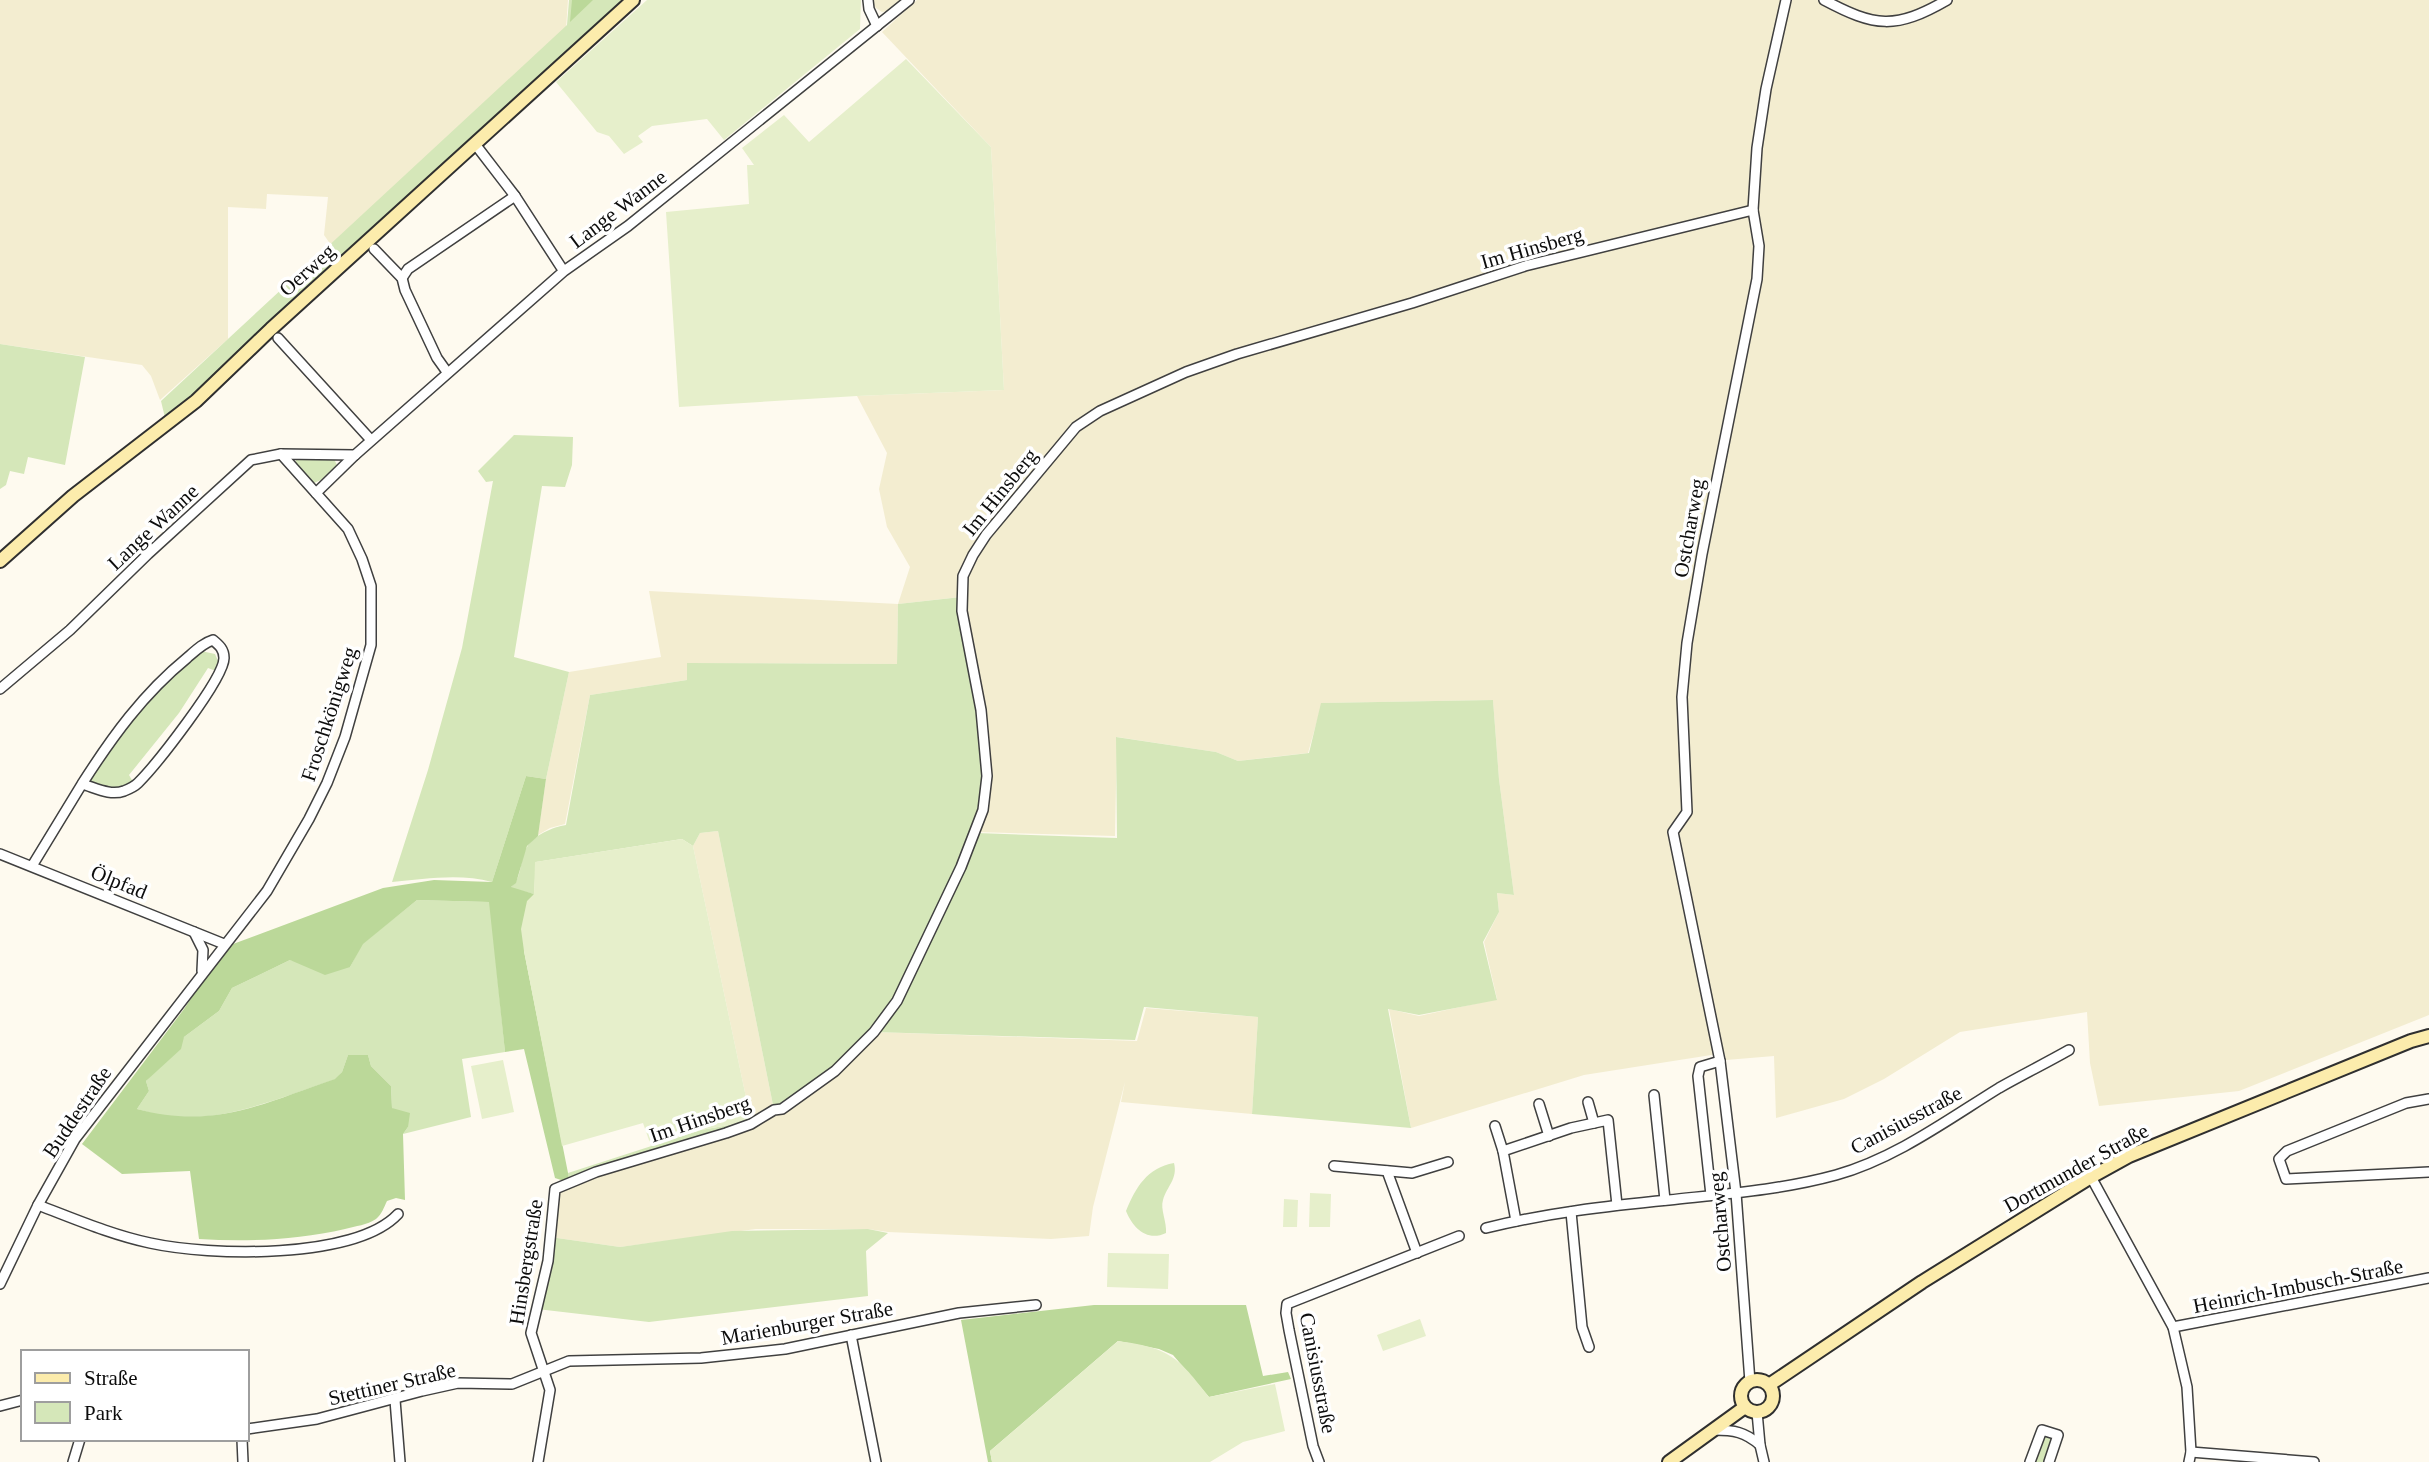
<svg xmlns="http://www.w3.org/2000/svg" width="2429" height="1462" viewBox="0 0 2429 1462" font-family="'Times New Roman',serif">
  <rect width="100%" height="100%" fill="#fefaef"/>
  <g fill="#f3edd0">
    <polygon points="0,0 568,0 566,29 331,245 324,235 328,197 267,194 266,209 228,207 228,339 160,400 151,376 142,365 0,344"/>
    <polygon points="872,0 902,0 889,11 882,12 873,6"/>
    <polygon points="917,0 2429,0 2429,1015 2239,1091 2099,1106 2090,1063 2087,1012 1960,1032 1884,1079 1844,1099 1776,1118 1774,1056 1726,1060 1724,1053 1584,1075 1411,1128 1389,1009 1419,1016 1497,999 1484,942 1499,912 1497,893 1514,895 1499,779 1493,700 1322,703 1308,753 1238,761 1216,752 1117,737 1115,836 977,832 960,597 898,604 897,664 688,663 687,680 590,695 565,824 550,828 538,835 546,779 569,672 661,657 649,591 898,604 910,567 887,527 879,489 887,453 857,396 1004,390 991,147 882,32"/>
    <polygon points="718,831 774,1110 751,1121 693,846 700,833"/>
    <polygon points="1146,1008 1258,1017 1252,1114 1121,1102 1125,1082 1093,1207 1089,1236 1051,1239 888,1232 868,1229 756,1229 620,1247 550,1237 556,1190 571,1183 751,1125 874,1032 1137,1041"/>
  </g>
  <g fill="#d5e7b9">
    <polygon points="569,0 622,0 473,142 166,422 161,401 567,25"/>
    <polygon points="0,344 85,357 65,465 28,457 24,474 10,471 6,485 0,489"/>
    <path d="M 514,435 L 573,437 L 572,465 L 565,487 L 542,486 L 514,657 L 569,672 L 546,779 L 526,776 L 492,882 C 460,873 424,879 392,882 L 428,770 L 462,648 L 493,481 L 486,482 L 478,471 Z"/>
    <polygon points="301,458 334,459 337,465 321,480 314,483 295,467 296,460"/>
    <path d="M 961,597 L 987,776 L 977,833 L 1117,838 L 1116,737 L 1216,752 L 1238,761 L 1309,753 L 1321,703 L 1493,700 L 1499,779 L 1514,895 L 1497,893 L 1499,912 L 1483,942 L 1497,1000 L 1419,1015 L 1388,1009 L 1411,1128 L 1252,1114 L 1258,1017 L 1144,1007 L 1135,1040 L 874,1032 L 835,1071 L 774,1110 L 718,831 L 700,833 L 693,846 L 682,839 L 536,862 L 534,894 L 510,888 C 523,878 519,860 527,847 C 534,835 553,827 566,825 L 590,695 L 687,680 L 687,663 L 897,664 L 898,604 Z"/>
    <path d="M 201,651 L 215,654 L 219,663 L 216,671 L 208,668 L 179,713 L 129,775 L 133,782 C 119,792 106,789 91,782 L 90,776 C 122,729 157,688 201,651 Z"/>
    <path d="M 417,900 L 490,902 L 505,1052 L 462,1059 L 471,1117 L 403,1134 L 408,1127 L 392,1108 L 391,1086 L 371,1066 L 368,1055 L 348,1055 L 342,1072 L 336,1079 C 281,1097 227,1122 168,1117 C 158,1116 147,1111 137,1109 L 149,1091 L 146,1081 L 184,1037 L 219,1011 L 232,988 L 290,960 L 350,967 L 362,944 Z"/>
    <polygon points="751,1121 570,1183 568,1173 701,1130"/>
    <path d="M 1174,1163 C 1178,1179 1167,1186 1163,1200 C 1160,1209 1167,1222 1166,1233 C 1147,1242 1133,1228 1126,1211 C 1136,1187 1147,1168 1174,1163 Z"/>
    <polygon points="868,1229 888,1233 866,1251 868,1296 649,1322 537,1309 550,1237 620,1247 732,1231"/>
    <polygon points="2043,1434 2054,1437 2044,1462 2034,1462"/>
  </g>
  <g fill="#bbd899">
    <polygon points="572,0 593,0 570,22"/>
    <path d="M 526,776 L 546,779 L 538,836 L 527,846 L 516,883 L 511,887 L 534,894 L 524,951 L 570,1183 L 555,1178 L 524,1049 L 505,1052 L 489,902 L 417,900 L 363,944 L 350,967 L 325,975 L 290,960 L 232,988 L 219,1011 L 184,1037 L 181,1049 L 146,1081 L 149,1091 L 137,1109 C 214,1130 264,1103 335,1079 L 342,1072 L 348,1055 L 368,1055 L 371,1066 L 391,1086 L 392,1108 L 410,1113 L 408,1127 L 403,1134 L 405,1200 L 396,1198 L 387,1201 C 384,1207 382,1214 376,1219 C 367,1225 356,1226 345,1229 C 297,1240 248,1242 199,1239 L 190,1171 L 122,1174 L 82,1144 L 184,1009 L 225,947 L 383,888 L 434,880 L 492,882 Z"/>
    <polygon points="1094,1305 1246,1305 1263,1376 1288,1372 1291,1379 1209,1397 1173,1355 1159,1349 1118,1341 990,1451 992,1462 988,1462 961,1320"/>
  </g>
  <g fill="#e6efcb">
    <polygon points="647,0 861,0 860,29 724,140 707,119 652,126 638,136 643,142 624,154 609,136 597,132 556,82"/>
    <polygon points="906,59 991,147 1004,390 857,396 679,407 666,212 749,204 747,165 754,165 742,148 784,115 809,142"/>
    <polygon points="682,839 693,846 751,1121 701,1130 651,1146 643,1123 562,1146 524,951 521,929 527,901 534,894 535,862"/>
    <polygon points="503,1060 514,1112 482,1119 471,1066"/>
    <polygon points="1310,1193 1331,1194 1330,1227 1309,1227"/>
    <polygon points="1284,1199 1298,1200 1297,1227 1283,1227"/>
    <polygon points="1108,1253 1169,1254 1168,1289 1107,1287"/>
    <polygon points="1420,1319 1426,1336 1383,1351 1377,1335"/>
    <path d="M 1118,1341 C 1170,1348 1178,1357 1209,1397 L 1275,1384 L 1285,1431 L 1243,1442 L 1210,1462 L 992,1462 L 990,1451 Z"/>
  </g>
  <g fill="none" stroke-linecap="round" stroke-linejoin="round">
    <defs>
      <g id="minor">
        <polyline points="868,0 869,9 877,26"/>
        <path d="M 1824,0 C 1875,27 1895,30 1947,0"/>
        <polyline points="475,144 515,196 561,267"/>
        <polyline points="374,249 402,278 405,290 437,358 447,372"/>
        <polyline points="402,278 408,269 515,196"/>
        <polyline points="278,338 371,440"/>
        <polyline points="316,493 355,455"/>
        <polyline points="0,689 70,630 148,554 251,460 281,454 355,455 564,271 628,226 909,0"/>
        <polyline points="0,854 224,944"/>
        <path d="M 32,866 L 82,784 C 96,788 110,796 124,791 C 129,789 134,787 138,783 C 156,765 224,679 224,658 C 224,649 219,645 213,640 C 203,643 195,651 187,658 C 143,694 112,737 82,784"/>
        <polyline points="194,932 203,950 202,971"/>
        <polyline points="1654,1095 1665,1200"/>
        <polyline points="2429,1099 2406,1103 2287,1151 2279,1159 2286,1179 2429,1172"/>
        <polyline points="1588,1102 1594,1123"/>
        <polyline points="1539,1104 1549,1136"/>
        <polyline points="1495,1126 1503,1151"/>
        <polyline points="1334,1166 1412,1173 1448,1162"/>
        <polyline points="1387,1171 1417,1253"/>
        <polyline points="2091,1177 2173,1327 2187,1387 2191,1452 2189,1462"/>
        <polyline points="1711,1195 1698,1076 1700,1067 1720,1061"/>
        <path d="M 38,1205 C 75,1219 112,1235 150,1243 C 209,1256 355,1260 398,1214"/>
        <polyline points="1571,1212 1582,1327 1589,1347"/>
        <polyline points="1516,1221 1503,1151 1571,1128 1608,1120 1617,1205"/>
        <path d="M 1486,1228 C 1546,1213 1607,1206 1669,1200 C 1725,1194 1781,1190 1836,1175 C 1896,1158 1947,1120 1999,1088 C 2022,1075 2046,1063 2069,1050"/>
        <polyline points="0,1284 38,1205 75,1139 267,891 309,819 327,783 345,737 371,645 371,586 362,559 348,529 281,454"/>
        <polyline points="2173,1327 2429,1278"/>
        <polyline points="851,1335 876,1462"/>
        <polyline points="1750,1382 1736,1193 1720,1061 1673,832 1687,812 1682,697 1687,643 1702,554 1757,279 1759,246 1753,210 1757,148 1766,89 1786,0"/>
        <polyline points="395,1400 400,1462"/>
        <polyline points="0,1406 23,1400"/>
        <polyline points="1757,1412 1760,1445 1764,1462"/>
        <polyline points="247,1429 317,1419 422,1391 458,1383 512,1384 569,1361 701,1358 785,1349 959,1313 1036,1305"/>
        <path d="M 1714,1430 C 1734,1430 1745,1432 1760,1445"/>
        <polyline points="242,1439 243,1462"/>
        <polyline points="2191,1452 2314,1462"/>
        <polyline points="73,1462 80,1439"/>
        <polyline points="538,1462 550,1390 531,1333 548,1261 555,1189 596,1172 726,1133 751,1124 774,1110 782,1109 835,1071 874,1032 897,1001 961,867 983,810 987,776 981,710 962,611 963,576 973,555 986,535 1076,427 1100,411 1186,372 1237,354 1412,303 1525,266 1753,210"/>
        <polyline points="1319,1462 1313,1446 1289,1330 1286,1313 1287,1304 1459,1236"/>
        <polyline points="2030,1462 2042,1430 2058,1435 2049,1462"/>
      </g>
      <g id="secondary">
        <polyline points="0,561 73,496 196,401 271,329 633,0"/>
        <circle cx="1757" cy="1396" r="16"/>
        <polyline points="1769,1385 1922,1282 2091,1177 2129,1156 2411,1041 2429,1036"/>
        <polyline points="1669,1462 1745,1407"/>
      </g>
    </defs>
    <use href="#minor" stroke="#404040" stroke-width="12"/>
    <use href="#secondary" stroke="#2f2f2f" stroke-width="16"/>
    <use href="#minor" stroke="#fff" stroke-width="9"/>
    <use href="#secondary" stroke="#fcecac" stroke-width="12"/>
  </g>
  <g text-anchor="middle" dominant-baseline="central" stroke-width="7" stroke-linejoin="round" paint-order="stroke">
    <g font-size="21" fill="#0d0d0d" stroke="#fff">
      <text transform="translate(618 209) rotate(-37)">Lange Wanne</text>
      <text transform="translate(1532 248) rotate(-16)">Im Hinsberg</text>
      <text transform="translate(307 270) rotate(-42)">Oerweg</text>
      <text transform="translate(1000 492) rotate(-51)">Im Hinsberg</text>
      <text transform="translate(153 527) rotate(-43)">Lange Wanne</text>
      <text transform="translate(1689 528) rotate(-80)">Ostcharweg</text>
      <text transform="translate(329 714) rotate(-72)">Froschkönigweg</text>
      <text transform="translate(119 882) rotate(22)">Ölpfad</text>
      <text transform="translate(77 1112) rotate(-56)">Buddestraße</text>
      <text transform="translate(700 1119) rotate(-19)">Im Hinsberg</text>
      <text transform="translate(1906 1120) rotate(-28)">Canisiusstraße</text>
      <text transform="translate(2076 1168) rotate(-29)">Dortmunder Straße</text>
      <text transform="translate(1720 1222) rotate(-95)">Ostcharweg</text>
      <text transform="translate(526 1262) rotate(-81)">Hinsbergstraße</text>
      <text transform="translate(2298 1286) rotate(-11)">Heinrich-Imbusch-Straße</text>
      <text transform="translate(807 1323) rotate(-10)">Marienburger Straße</text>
      <text transform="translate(1318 1373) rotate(79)">Canisiusstraße</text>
      <text transform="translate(392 1384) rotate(-13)">Stettiner Straße</text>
    </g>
  </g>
  <rect x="21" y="1350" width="228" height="91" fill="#ffffff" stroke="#9e9e9e" stroke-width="2"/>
  <rect x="35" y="1373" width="35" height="10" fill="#fcecac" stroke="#9e9e9e" stroke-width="2"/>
  <text x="84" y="1385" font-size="21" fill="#0d0d0d">Straße</text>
  <rect x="35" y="1402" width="35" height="21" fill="#d5e7b9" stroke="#9e9e9e" stroke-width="2"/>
  <text x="84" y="1420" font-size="21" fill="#0d0d0d">Park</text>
</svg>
